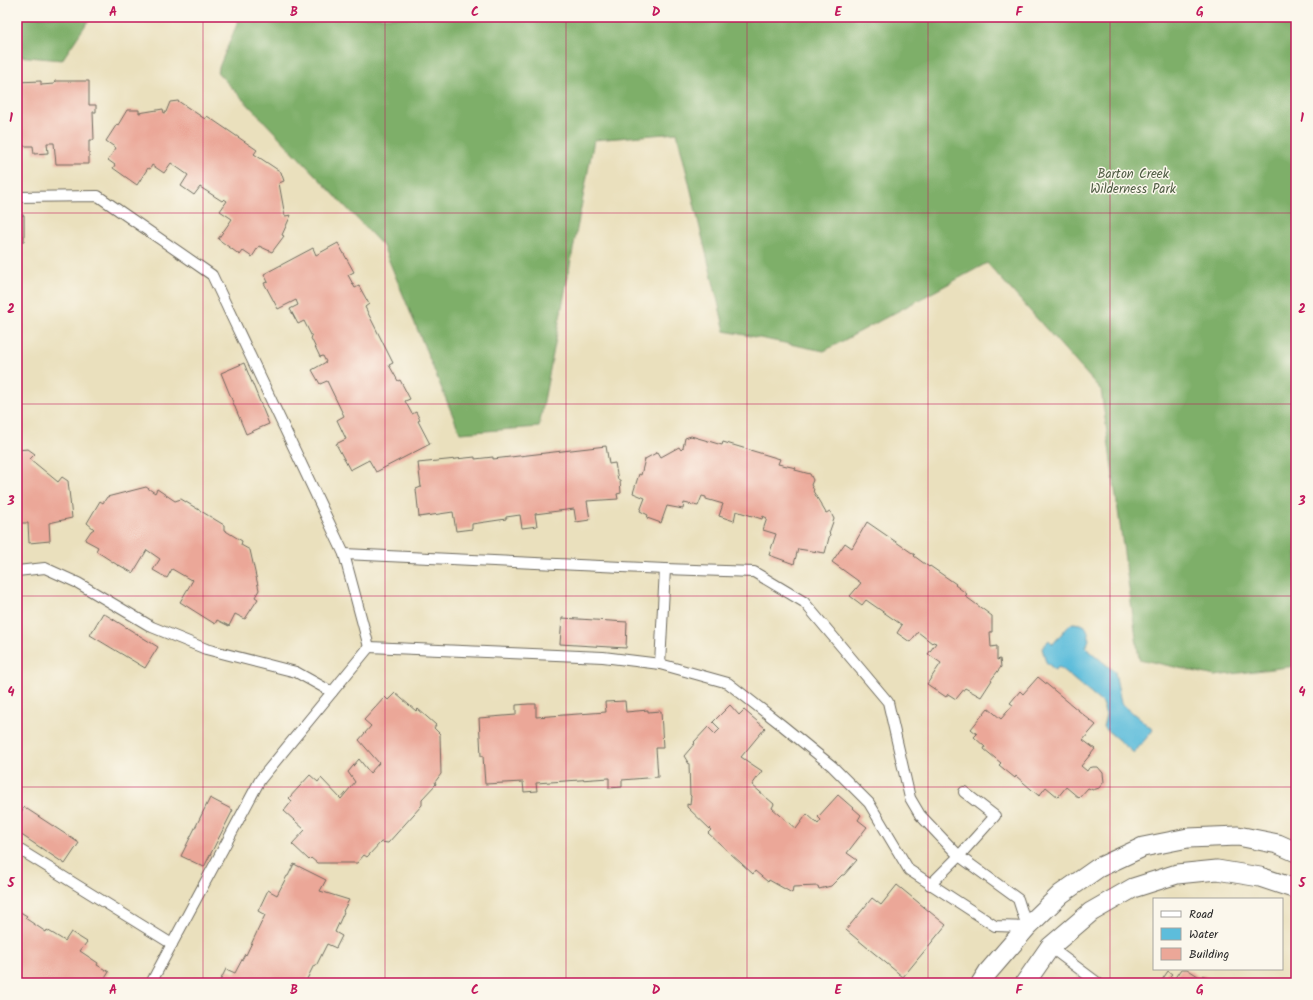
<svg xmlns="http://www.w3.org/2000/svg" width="1313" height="1000" viewBox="0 0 1313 1000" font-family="Kalam,sans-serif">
  <rect width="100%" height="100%" fill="#fbf7ec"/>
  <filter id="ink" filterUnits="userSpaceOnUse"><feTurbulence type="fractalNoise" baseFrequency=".025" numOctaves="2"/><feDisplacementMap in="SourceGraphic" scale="8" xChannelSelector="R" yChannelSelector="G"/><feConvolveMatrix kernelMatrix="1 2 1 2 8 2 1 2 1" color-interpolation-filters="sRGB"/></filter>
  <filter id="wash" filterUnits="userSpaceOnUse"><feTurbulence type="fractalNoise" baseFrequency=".012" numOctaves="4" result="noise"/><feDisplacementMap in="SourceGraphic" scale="16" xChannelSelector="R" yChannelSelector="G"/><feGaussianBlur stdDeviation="0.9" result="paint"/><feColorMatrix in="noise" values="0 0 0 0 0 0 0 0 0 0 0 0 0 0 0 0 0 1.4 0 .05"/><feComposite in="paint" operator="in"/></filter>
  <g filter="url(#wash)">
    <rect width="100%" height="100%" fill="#eae0bd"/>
    <g fill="#7eaf69" stroke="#546d4a">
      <polygon points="17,17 91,17 62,60 17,56"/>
      <polygon points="240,17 1296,17 1296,666 1215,676 1139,659 1101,390 987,263 824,351 725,331 677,133 594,140 539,427 460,433 383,246 217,72"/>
    </g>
    <path fill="#5dbddb" stroke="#447483" d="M 1073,623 L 1081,624 L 1085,626 C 1090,634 1091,640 1085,647 L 1115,672 L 1121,703 L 1153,730 L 1134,753 L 1103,727 L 1106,715 L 1102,703 L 1059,667 L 1055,670 L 1046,662 L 1042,648 L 1049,640 L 1053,644 L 1068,626 Z"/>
    <g id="blocks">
      <g fill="#eba798">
        <polygon points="41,81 41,85 54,84 55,81 89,81 89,105 96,105 96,112 93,112 94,140 89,140 89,164 56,164 54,143 47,143 48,153 34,154 33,146 17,146 17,82"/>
        <polygon points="178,101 205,119 207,116 257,150 254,154 281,172 284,181 279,183 285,216 291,215 282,235 284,236 272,252 259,246 252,257 243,251 240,255 218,239 232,219 220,211 227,201 224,199 222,201 200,187 194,195 181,186 188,175 171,163 164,173 152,165 150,169 148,168 137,185 113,168 115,165 108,160 116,148 106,141 117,124 118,125 127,110 139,110 139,113 163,109 164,113 166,112 170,102"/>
        <polygon points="24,215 24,241 17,241 17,216"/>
        <polygon points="338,243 354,272 348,275 355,288 359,286 369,304 365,307 393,363 389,365 398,381 400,380 410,399 405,401 412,414 416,412 420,420 418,421 430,444 376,472 369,460 350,470 336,444 346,439 337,420 344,416 327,381 320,384 312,370 326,362 323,356 320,357 311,338 312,337 304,321 298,324 290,309 298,305 296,300 278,309 264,283 268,282 264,274 313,248 316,255"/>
        <polygon points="244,363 269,424 246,434 221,373"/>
        <polygon points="691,436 722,445 723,442 780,459 778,464 796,468 795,470 810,474 813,480 811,485 814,490 813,491 826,513 830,511 834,519 829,533 830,534 825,553 798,549 794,564 769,555 776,534 763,530 767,518 763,516 762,519 736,511 734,521 719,516 723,504 706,499 706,497 702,496 698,506 684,503 683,509 667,506 661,523 647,518 648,515 640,511 645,498 633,493 639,474 641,475 645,459 658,452 661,457 679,447 681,450 683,448 685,438"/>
        <polygon points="606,446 609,464 615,463 618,480 620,480 621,493 617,494 618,499 587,501 590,520 576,522 574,509 535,514 537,526 522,528 520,515 506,517 506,519 472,524 472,529 456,531 453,512 419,517 416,489 421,487 418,463 475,457 475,459 493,457 493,459"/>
        <polygon points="28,449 35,454 30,459 58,482 62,477 68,481 72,518 49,523 50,541 29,543 28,523 21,523 20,519 17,519 17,450"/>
        <polygon points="146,487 155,493 157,489 175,501 181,499 224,525 224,530 242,541 241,545 250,550 259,590 255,597 258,599 245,619 235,614 229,626 217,620 215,624 180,602 193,580 192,579 191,580 172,569 167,578 153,570 160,559 147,550 133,573 119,565 119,566 96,551 98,547 85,540 91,531 94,529 87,523 100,501 103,503 107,497"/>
        <polygon points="867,522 915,555 914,556 929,567 930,566 956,584 955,585 967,594 965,596 992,616 992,632 990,632 991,647 997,646 997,660 1000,659 1001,667 991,680 992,680 981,697 965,688 956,699 948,694 946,697 927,684 941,663 928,654 936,643 933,642 932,643 918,632 910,642 897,633 902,625 866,600 862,605 850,596 861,583 832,562 845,543 852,548"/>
        <polygon points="103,613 158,647 145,668 90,635"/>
        <polygon points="562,618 627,622 626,648 560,644"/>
        <polygon points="1038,677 1096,725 1083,740 1095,749 1081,766 1087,771 1089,768 1093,767 1098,767 1103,773 1104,782 1099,788 1093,790 1088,788 1079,798 1066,787 1058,797 1046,787 1039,796 1016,776 1015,778 999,765 1001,763 984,749 985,747 974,737 977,734 971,729 988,708 1001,719 1013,705 1010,703 1020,691 1023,694"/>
        <polygon points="395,693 416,711 418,709 436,725 434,728 440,734 441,774 435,782 436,784 422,799 422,805 388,843 381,842 367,857 364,855 357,863 317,863 311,858 309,860 292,844 305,830 284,811 292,801 289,798 310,775 318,782 321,778 341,799 355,782 348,772 359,759 370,773 379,763 359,740 371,726 364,720 385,697 388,700"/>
        <polygon points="625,701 626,712 648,710 648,712 661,711 663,748 656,748 658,777 622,780 622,787 609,788 609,778 536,783 537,791 524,792 523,782 485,784 483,756 481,756 479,718 516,715 516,705 529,704 536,704 536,717 606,712 605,702"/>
        <polygon points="730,705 739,715 744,710 765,728 741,757 762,771 752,785 774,804 772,808 796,829 807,814 818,824 821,820 818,817 838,795 861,815 858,820 867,827 847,853 857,860 844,875 842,875 831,886 819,889 818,886 793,887 792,893 769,880 768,882 755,871 753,874 708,833 711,830 687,807 687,804 690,805 691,796 690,795 689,764 684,756 695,743 694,742 708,727 715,734 720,729 713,722"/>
        <polygon points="210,798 233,810 204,867 181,856"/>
        <polygon points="24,807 79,843 65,864 17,832 17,819"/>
        <polygon points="294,864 326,880 320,891 349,900 343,911 344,912 335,932 342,936 336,948 327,944 316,966 314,965 305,983 219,983 226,969 235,973 245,954 246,955 265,915 258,911 268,890 277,895 287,876 288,876"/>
        <polygon points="897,885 946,925 903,977 846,930 872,898 881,905"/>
        <polygon points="17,910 27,916 25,918 46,932 47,930 65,941 71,932 87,942 80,951 98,963 97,965 109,972 102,983 17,983"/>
        <polygon points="1181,969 1187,969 1201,978 1203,975 1215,983 1160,983 1168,971 1172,974 1170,976 1174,979"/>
      </g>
    </g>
  </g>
  <g filter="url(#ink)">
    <use href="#blocks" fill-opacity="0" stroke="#6e6a5e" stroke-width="1"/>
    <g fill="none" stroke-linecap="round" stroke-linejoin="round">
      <defs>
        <g id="lane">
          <polyline points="17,197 98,196 212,275 344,554 369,647"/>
          <polyline points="344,554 665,569 754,572 804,602 888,702 910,798 920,815 959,856 1018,899 1027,927 995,926 909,870 869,803 832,766 783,726 728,683 660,664 603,657 369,647"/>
          <polyline points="17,571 45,568 78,583 152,627 206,649 296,672 332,692"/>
          <polyline points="660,664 665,569"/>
          <polyline points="17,848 172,944"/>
          <polyline points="930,885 959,856 995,816 964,792"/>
          <polyline points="1050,947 1098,983"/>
          <polyline points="151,983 260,780 369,647"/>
        </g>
        <g id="street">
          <polyline points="981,983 988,972 1027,927 1061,894 1098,868 1143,847 1188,838 1238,836 1278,844 1296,852"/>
          <polyline points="1025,983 1050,947 1091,912 1133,888 1177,874 1217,870 1260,877 1296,889"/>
        </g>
      </defs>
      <use href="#lane" stroke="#6e6a5e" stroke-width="12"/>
      <use href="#street" stroke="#6e6a5e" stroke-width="21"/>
      <use href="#lane" stroke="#fff" stroke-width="10"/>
      <use href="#street" stroke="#fff" stroke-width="19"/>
    </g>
  </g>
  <path fill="none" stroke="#c2185b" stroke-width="1" stroke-opacity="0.55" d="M 203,17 L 203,983M 385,17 L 385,983M 566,17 L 566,983M 747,17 L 747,983M 928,17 L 928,983M 1110,17 L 1110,983M 17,213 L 1296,213M 17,404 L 1296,404M 17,596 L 1296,596M 17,787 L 1296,787"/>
  <g text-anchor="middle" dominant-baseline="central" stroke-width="3" stroke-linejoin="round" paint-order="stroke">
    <g font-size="13" fill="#4e5b42" stroke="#fbf7ec">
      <text x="1133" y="174">Barton Creek<tspan x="1133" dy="15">Wilderness Park</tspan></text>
    </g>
  </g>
  <rect width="1313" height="1000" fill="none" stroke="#fbf7ec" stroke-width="44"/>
  <rect x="1153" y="898" width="130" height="72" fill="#fbf7ec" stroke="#a8a59f"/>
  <rect x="1161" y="911" width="20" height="6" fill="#ffffff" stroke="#a8a59f"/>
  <text x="1189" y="918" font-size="12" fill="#2b2b2b">Road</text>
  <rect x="1161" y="928" width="20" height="12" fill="#5dbddb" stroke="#a8a59f"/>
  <text x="1189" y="938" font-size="12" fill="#2b2b2b">Water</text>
  <rect x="1161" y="948" width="20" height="12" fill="#eba798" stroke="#a8a59f"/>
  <text x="1189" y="958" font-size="12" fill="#2b2b2b">Building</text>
  <rect x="22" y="22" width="1269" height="956" fill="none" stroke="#c2185b" stroke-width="1.5"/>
  <g font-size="13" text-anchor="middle" font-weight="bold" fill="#c2185b">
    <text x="113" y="16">A</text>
    <text x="294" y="16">B</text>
    <text x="475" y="16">C</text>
    <text x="656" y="16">D</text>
    <text x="838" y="16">E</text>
    <text x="1019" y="16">F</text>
    <text x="1200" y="16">G</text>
    <text x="11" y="122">1</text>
    <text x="1302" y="122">1</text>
    <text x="11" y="313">2</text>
    <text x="1302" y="313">2</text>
    <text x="11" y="505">3</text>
    <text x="1302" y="505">3</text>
    <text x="11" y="696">4</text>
    <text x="1302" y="696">4</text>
    <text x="11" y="887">5</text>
    <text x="1302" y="887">5</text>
    <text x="113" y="994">A</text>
    <text x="294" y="994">B</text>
    <text x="475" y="994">C</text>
    <text x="656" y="994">D</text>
    <text x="838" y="994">E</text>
    <text x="1019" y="994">F</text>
    <text x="1200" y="994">G</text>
  </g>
</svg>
